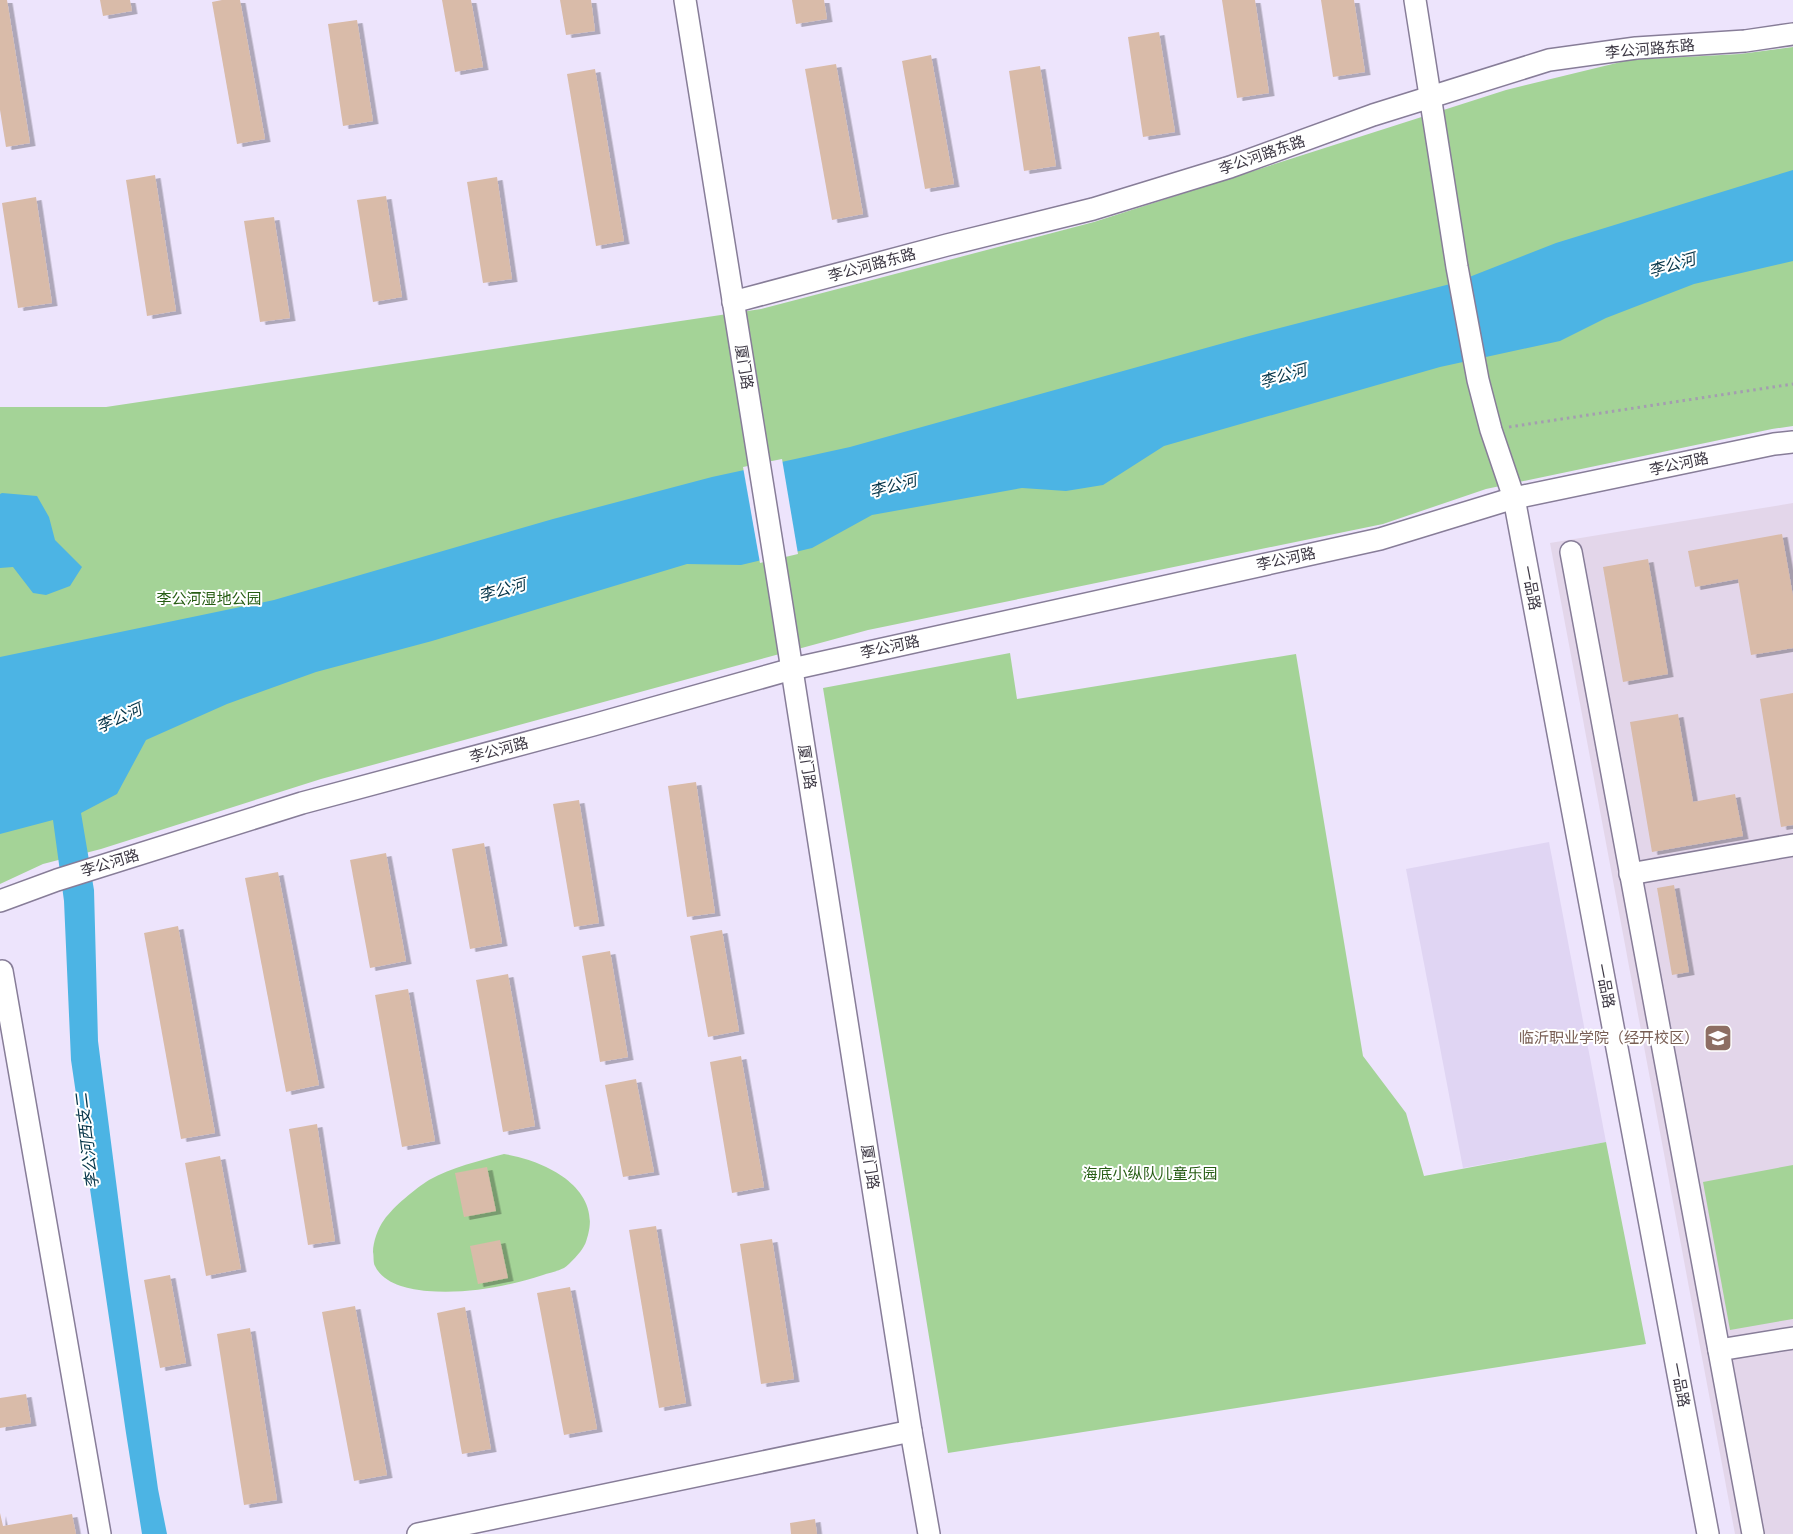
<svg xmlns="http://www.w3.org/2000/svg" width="1793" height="1534" viewBox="0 0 1793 1534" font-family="Raleway,'Noto Sans SC',sans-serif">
  <defs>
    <filter id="shadow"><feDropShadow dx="5.5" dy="3" stdDeviation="0" flood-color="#0004"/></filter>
  </defs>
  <rect width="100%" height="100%" fill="#ede4fc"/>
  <polygon fill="#e0d5f3" points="1549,842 1606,1142 1463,1168 1406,869"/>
  <polygon fill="#e3d6ea" points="1793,503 1793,1534 1735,1534 1550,543"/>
  <g fill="#a4d397">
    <polygon points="1793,47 1793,426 1772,429 1486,489 1383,524 868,630 321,779 101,849 43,864 0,884 0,407 106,407 761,309 1094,222 1506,90 1629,60 1740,54"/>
    <polygon points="1010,653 1017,699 1296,654 1363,1056 1406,1113 1424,1176 1606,1142 1646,1344 948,1453 823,688"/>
    <path d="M 504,1154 C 544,1160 601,1187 588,1235 C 587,1238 586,1243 584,1246 C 581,1252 570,1264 564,1268 C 558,1271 549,1273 543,1275 C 505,1287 467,1294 427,1291 C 410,1289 384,1285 375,1266 C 373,1263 374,1256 373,1252 C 373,1242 378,1228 384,1220 C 394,1206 415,1189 429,1180 C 452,1167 479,1161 504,1154 Z"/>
    <polygon points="1793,1165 1793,1319 1730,1330 1703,1182"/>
  </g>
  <g fill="#4cb4e4">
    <polygon points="1793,170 1793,261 1694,284 1606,318 1560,341 1440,367 1164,446 1103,485 1066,491 1022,488 872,515 812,548 741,565 687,564 432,641 316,672 227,704 146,740 117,794 81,813 94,890 98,1041 128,1275 158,1489 167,1534 142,1534 126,1433 71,1060 64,901 53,820 0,834 0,657 274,600 553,519 712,477 850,447 1249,336 1454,283 1556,243"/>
    <polygon points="2,493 37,496 49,517 55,540 82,567 70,586 46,595 33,593 13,567 0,568 0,494"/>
  </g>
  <polygon fill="#ede4fc" points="782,459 798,554 760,563 743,467"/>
  <g fill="#d9bba9" filter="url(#shadow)">
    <polygon points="0,0 7,0 30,143 6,147 0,110"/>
    <polygon points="100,0 130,0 132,11 103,16"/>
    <polygon points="222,0 240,0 265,139 237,144 212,2"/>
    <polygon points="442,0 471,0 483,67 455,72"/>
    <polygon points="560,0 591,0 595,31 566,35"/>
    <polygon points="792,0 824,0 827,19 796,24"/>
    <polygon points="1222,0 1255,0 1269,93 1237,98"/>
    <polygon points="1321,0 1354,0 1365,72 1333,77"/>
    <polygon points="357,20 373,121 343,126 328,24"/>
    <polygon points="1159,32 1175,132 1143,137 1128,37"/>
    <polygon points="931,55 954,184 925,189 902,61"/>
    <polygon points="836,64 863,214 832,220 805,69"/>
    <polygon points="1040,66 1056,166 1024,171 1009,71"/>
    <polygon points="595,69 624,241 596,246 567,74"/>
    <polygon points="155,175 176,311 147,316 126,180"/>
    <polygon points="497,177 512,279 483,283 467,182"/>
    <polygon points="386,196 402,297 373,302 357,200"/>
    <polygon points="36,197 52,303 18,308 2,203"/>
    <polygon points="274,217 290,318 260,322 244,221"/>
    <polygon points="1782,534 1793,596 1793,648 1751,655 1738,579 1695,587 1688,551"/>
    <polygon points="1648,559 1668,674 1623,682 1603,567"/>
    <polygon points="1793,693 1793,825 1781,827 1760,699"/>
    <polygon points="1678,714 1693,802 1735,794 1743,836 1652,852 1630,722"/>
    <polygon points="696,782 715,913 687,917 668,786"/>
    <polygon points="579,800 599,923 574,927 553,804"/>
    <polygon points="484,843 502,943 470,949 452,849"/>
    <polygon points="386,853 406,961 370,968 350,860"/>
    <polygon points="278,872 319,1085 286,1092 245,878"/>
    <polygon points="1674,885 1689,972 1672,975 1657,888"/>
    <polygon points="178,926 215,1133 181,1139 144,933"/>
    <polygon points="722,930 739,1031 708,1037 690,936"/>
    <polygon points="610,951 628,1057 600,1062 582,956"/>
    <polygon points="508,974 535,1126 503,1132 476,980"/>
    <polygon points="408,989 435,1141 402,1147 375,995"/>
    <polygon points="741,1056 764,1187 732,1193 710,1062"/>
    <polygon points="636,1079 654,1172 623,1177 605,1085"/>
    <polygon points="317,1124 335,1241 308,1245 289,1129"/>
    <polygon points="220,1156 241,1269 206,1276 185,1163"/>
    <polygon points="487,1167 496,1211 464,1217 455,1173"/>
    <polygon points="656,1226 686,1403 659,1408 629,1230"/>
    <polygon points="772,1239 794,1379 761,1384 740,1244"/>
    <polygon points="500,1240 508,1278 478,1284 470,1246"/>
    <polygon points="170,1275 186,1363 160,1368 144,1280"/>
    <polygon points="570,1287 597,1429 564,1435 537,1293"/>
    <polygon points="355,1306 387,1475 354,1481 322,1312"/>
    <polygon points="465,1307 491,1449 462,1454 437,1313"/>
    <polygon points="250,1328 277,1500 244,1505 217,1334"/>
    <polygon points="26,1394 31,1423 0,1428 0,1398"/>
    <polygon points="0,1513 3,1526 72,1514 76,1534 0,1534"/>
    <polygon points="815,1519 817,1534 791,1534 790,1523"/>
  </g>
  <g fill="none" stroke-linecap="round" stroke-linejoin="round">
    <defs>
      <g id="minor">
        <polyline points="685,0 782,606 911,1431 929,1534"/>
        <polyline points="1415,0 1457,267 1478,380 1491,430 1514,498 1708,1534"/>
        <polyline points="733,302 947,245 1093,209 1230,167 1373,115 1549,60 1636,48 1745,41 1793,34"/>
        <polyline points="1571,552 1753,1534"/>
        <polyline points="1630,874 1793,845"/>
        <polyline points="0,901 57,880 302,803 593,725 792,669 1380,539 1514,498 1774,444 1793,442"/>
        <polyline points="2,971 100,1534"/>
        <polyline points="1719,1350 1793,1338"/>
        <polyline points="418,1534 911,1431"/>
      </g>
    </defs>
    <use href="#minor" stroke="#877d98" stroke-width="24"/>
    <polyline stroke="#a49db0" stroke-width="3" stroke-dasharray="2.5 4" stroke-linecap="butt" points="1509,427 1793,384"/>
    <use href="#minor" stroke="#fff" stroke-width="21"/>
  </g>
  <defs>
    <symbol id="school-square" viewBox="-11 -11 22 22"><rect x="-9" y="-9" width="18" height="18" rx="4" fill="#8d6e63" stroke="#fff"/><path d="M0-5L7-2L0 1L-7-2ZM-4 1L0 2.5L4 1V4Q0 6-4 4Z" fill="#fff"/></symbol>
  </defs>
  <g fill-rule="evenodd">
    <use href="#school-square" x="1702" y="1022" width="32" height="32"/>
  </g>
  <g text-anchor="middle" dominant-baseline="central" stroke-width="4" stroke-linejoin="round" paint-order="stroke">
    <g font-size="15" fill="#3d3844" stroke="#fff">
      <text transform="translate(1650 49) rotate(-5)">李公河路东路</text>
      <text transform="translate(1262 155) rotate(-19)">李公河路东路</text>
      <text transform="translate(872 265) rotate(-15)">李公河路东路</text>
      <text transform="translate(744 367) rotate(81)">厦门路</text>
      <text transform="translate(1679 464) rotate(-12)">李公河路</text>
      <text transform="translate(1286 559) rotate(-12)">李公河路</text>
      <text transform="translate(1531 588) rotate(79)">一品路</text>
      <text transform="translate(890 647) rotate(-12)">李公河路</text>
      <text transform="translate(499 750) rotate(-15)">李公河路</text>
      <text transform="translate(807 767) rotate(81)">厦门路</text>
      <text transform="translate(110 863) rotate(-17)">李公河路</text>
      <text transform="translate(1605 986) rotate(79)">一品路</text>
      <text transform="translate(870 1167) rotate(81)">厦门路</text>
      <text transform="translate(1680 1385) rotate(79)">一品路</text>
    </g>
    <g font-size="15" fill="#275d14" stroke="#fff">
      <text x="209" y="599">李公河湿地公园</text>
      <text x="1150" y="1174">海底小纵队儿童乐园</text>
    </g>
    <g font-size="15" fill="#785e54" stroke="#fff" text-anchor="end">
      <text x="1699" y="1038">临沂职业学院（经开校区）</text>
    </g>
    <g font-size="16" font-style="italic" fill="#053448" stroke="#fff">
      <text transform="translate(1672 265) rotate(-16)">李公河</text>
      <text transform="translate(1283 376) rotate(-16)">李公河</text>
      <text transform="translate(893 486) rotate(-15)">李公河</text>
      <text transform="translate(502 590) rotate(-15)">李公河</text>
      <text transform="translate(119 718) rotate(-24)">李公河</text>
      <text transform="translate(87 1141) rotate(-97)">李公河西支二</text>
    </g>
  </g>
</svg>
